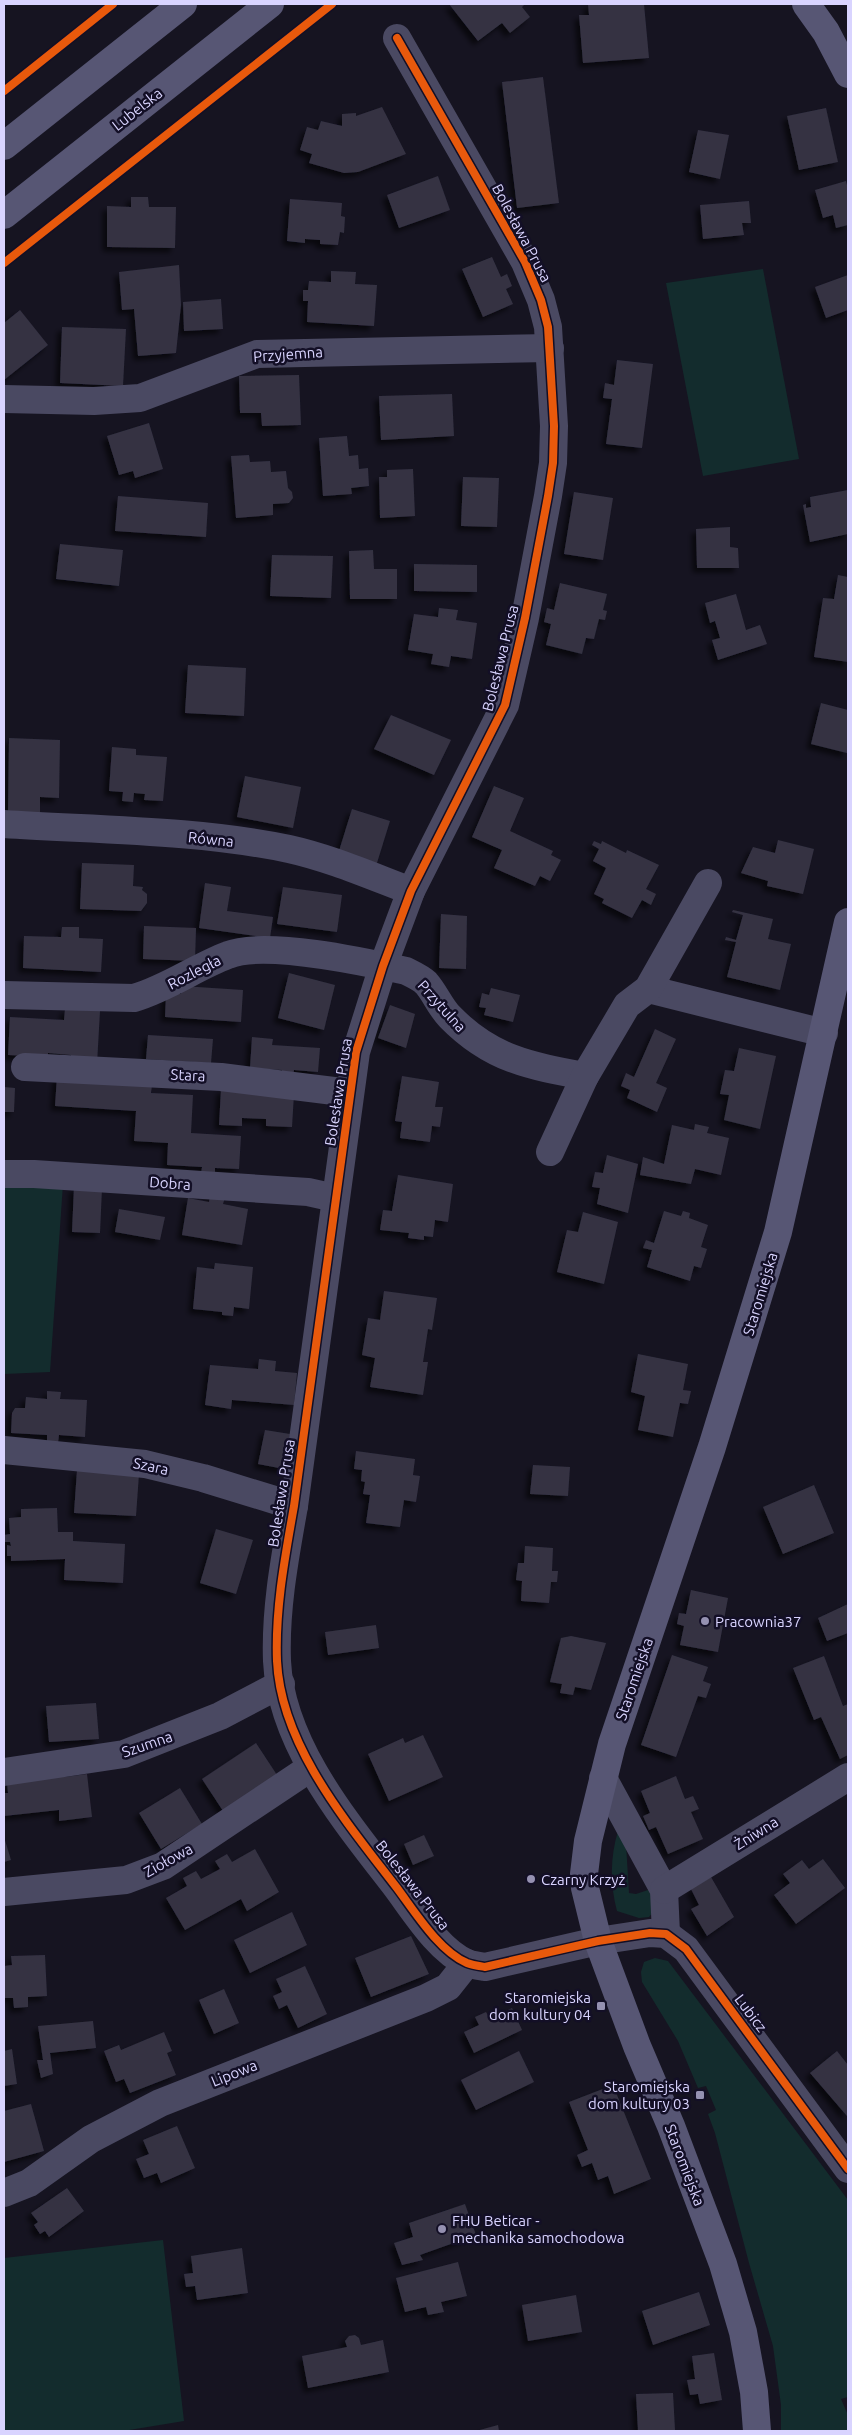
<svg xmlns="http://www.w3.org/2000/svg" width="852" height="2435" viewBox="0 0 852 2435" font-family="Ubuntu,sans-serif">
  <defs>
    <filter id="shadow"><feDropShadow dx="-4.5" dy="4.5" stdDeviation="2.5" flood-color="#0009"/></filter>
  </defs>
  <rect width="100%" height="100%" fill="#161421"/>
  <g fill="#132c2d">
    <polygon points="763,269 799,459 703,476 666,283"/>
    <polygon points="4,1183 63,1184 50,1372 4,1374"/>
    <path d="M 618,1831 L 626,1844 L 629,1893 L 636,1894 L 651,1889 L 653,1912 L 649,1917 L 639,1918 L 617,1911 C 610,1884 610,1858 618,1831 Z"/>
    <polygon points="655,1958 668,1961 848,2200 848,2397 841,2399 848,2415 848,2431 781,2431 781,2405 773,2346 749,2263 715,2133 708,2114 716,2110 706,2086 698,2088 678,2041 642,1982 641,1972 644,1962"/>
    <polygon points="163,2240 184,2421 123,2431 4,2431 4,2258"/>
  </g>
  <g fill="#343243" filter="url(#shadow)">
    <polygon points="449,4 525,4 522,7 530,17 510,33 502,23 478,41"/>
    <polygon points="588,4 644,4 649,58 583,63 579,15 589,15"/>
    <polygon points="543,77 559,203 517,208 502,82"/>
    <polygon points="382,107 406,154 358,172 344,173 309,163 312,154 300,150 307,127 318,130 321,121 342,126 342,114 356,113 356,116"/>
    <polygon points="826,108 838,162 799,170 787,116"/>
    <polygon points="698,130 729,135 720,179 689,172"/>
    <polygon points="438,176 450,210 399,228 387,195"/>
    <polygon points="846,181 848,189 848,225 836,228 833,215 823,218 815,190"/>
    <polygon points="131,197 148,197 149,207 176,207 175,248 107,247 107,206 131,207"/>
    <polygon points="290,199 342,203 341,216 345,217 344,233 340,232 338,245 320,244 320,240 305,239 305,243 287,241"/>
    <polygon points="749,201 751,223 742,223 744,235 703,239 700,205"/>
    <polygon points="492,257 501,277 507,274 512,286 506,289 513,304 483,317 462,269"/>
    <polygon points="179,265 181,305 176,353 138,356 134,309 122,310 119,272"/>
    <polygon points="331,271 356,272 355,284 377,285 374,326 307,322 308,301 303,301 303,290 308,290 309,281 331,282"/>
    <polygon points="848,275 848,310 826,318 815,287"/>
    <polygon points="221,299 223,329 184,331 183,302"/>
    <polygon points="20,310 48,345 4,380 4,323"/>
    <polygon points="62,327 126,329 123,386 60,383"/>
    <polygon points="617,360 653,364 642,448 606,444 612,399 603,398 605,383 614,385"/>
    <polygon points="299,375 301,425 262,426 261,413 240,413 239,376"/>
    <polygon points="452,394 454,436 381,440 379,396"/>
    <polygon points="149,423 163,469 135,478 133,471 119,475 107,436"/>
    <polygon points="347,436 349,456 358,455 359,469 368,468 369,486 351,488 352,494 323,496 319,438"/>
    <polygon points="249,455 250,462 270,461 271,472 286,471 288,488 292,492 293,498 289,503 273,504 273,515 236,518 231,456"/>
    <polygon points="413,469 415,516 380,518 379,477 387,477 387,470"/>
    <polygon points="463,477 499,478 497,527 461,526"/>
    <polygon points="848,490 848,534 810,542 803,505 806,504 806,508 811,507 810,497"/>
    <polygon points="574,492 613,498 603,560 564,554"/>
    <polygon points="118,496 208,503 206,537 115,531"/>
    <polygon points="730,527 730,547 738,548 739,568 697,568 696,529"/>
    <polygon points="60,544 123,550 119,586 56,579"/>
    <polygon points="373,550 374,569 397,569 397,599 350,599 349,551"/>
    <polygon points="272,555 333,556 331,598 270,596"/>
    <polygon points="414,564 477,565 477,592 414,591"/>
    <polygon points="838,575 848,577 848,662 814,657 823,598 834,599"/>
    <polygon points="560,583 607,594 603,610 607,611 605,620 599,619 594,639 586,638 582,654 546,645 551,624 544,622 547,608 554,610"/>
    <polygon points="736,594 746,630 760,625 767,644 718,660 712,640 720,638 715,621 710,623 705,603"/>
    <polygon points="439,608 458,610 456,620 477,623 472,659 451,656 449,667 431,664 433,654 408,650 414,614 438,617"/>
    <polygon points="188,665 246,668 244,716 185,713"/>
    <polygon points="821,703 848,710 847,753 811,744"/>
    <polygon points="391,715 451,740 434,775 374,749"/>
    <polygon points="9,738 60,740 59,798 40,797 40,813 8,812"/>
    <polygon points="112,747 136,749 136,755 167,757 163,801 144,800 145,794 134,793 133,802 122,801 123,792 109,791"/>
    <polygon points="245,776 301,787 293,828 237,817"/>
    <polygon points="494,786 524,798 510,831 553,851 551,855 561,860 550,881 540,876 535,886 494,868 502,850 472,837"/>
    <polygon points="352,809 390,821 376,866 338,854"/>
    <polygon points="778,840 814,849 803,894 767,886 768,881 741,873 753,847 775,853"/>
    <polygon points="594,841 601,844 602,841 626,853 627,850 659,865 646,889 656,894 651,905 642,900 632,918 602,903 604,899 594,894 606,868 593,861 599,849 592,845"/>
    <polygon points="82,863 134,865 133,886 143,887 142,890 147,894 147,903 141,911 80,909"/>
    <polygon points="205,883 231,887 227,911 273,917 270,938 199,928"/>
    <polygon points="283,887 342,895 337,932 277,924"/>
    <polygon points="733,910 773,919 768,939 791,944 780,990 727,977 736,942 725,940 726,937 736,940 743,915 732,912"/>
    <polygon points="441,914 467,916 466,969 439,968"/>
    <polygon points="144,926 196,928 195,961 143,959"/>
    <polygon points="62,927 79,927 79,938 103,939 101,972 23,968 24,936 61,937"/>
    <polygon points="289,973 335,985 324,1030 278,1018"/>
    <polygon points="182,986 243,990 241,1022 165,1017 166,994 181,994"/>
    <polygon points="491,988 520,995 513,1022 484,1015 486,1008 479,1007 482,993 489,995"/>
    <polygon points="390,1005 415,1014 406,1048 378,1038"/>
    <polygon points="65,1009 100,1011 97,1064 71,1063 71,1055 48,1053 48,1057 8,1055 10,1017 64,1020"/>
    <polygon points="655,1029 676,1039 656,1083 667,1088 657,1112 627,1098 630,1090 621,1086 626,1073 634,1077"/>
    <polygon points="148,1035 213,1039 211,1063 146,1059"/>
    <polygon points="252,1037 273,1039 272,1045 320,1048 318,1072 294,1070 293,1076 282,1075 282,1070 250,1068"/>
    <polygon points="739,1048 776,1056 760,1129 724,1120 729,1095 720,1094 725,1070 734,1071"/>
    <polygon points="57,1076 152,1085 151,1093 193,1095 191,1133 241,1136 239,1169 215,1168 215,1174 201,1174 202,1167 167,1165 168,1143 134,1141 136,1111 55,1106"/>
    <polygon points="402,1076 439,1082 435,1107 443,1107 440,1127 432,1126 430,1142 400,1138 402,1122 395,1121"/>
    <polygon points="4,1087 15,1088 14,1112 4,1112"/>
    <polygon points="221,1089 294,1094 292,1127 266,1126 266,1119 242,1118 242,1126 219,1125"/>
    <polygon points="695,1124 709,1127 707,1133 729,1138 721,1175 695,1169 691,1184 640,1175 643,1157 664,1164 672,1125 694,1130"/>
    <polygon points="607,1155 638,1164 628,1213 597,1204 600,1188 592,1187 595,1172 603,1173"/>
    <polygon points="398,1175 453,1184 448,1222 435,1220 433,1237 424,1236 424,1240 408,1238 409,1233 380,1230 383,1210 392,1211"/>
    <polygon points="74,1187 102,1188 100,1233 72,1232"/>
    <polygon points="210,1195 225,1197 223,1204 248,1209 242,1245 182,1235 188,1198 209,1202"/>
    <polygon points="119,1209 165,1217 160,1240 115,1232"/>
    <polygon points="664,1211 681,1216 683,1211 690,1213 689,1218 708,1225 701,1247 707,1249 701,1268 694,1266 690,1281 647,1267 652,1250 643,1248 646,1240 654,1243"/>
    <polygon points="583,1212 618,1222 604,1284 557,1272 567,1230 578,1232"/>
    <polygon points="215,1263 253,1267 249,1309 234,1307 233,1316 222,1315 222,1312 193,1309 197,1267 214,1269"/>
    <polygon points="384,1291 437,1298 432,1330 428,1329 423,1362 428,1362 423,1395 370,1387 375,1358 362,1355 368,1318 380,1320"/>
    <polygon points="638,1354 688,1364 683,1390 691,1391 688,1404 680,1403 673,1437 638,1430 645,1396 631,1392"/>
    <polygon points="259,1359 276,1361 275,1371 297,1373 294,1405 232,1400 231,1409 205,1405 210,1365 258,1369"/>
    <polygon points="47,1391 61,1392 60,1399 87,1400 85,1437 59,1435 58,1443 47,1442 47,1435 11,1433 12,1413 15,1408 25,1408 26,1397 47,1399"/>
    <polygon points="265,1430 290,1434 284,1469 258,1464"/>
    <polygon points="356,1451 415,1459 413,1475 420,1476 416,1502 404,1500 400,1527 366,1523 370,1495 363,1494 365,1482 361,1481 362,1470 354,1469"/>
    <polygon points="533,1465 570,1467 568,1496 530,1494"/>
    <polygon points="77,1470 139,1474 136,1516 74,1513"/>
    <polygon points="814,1485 834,1533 783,1554 763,1507"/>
    <polygon points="57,1508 58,1532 73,1532 73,1541 125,1544 123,1583 64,1580 65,1559 11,1561 11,1556 7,1556 7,1545 11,1546 10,1542 4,1542 4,1535 10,1534 9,1518 21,1517 21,1509"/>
    <polygon points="216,1529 253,1540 236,1594 200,1583"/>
    <polygon points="525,1546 553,1548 552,1571 558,1571 557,1582 551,1582 549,1603 521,1601 522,1581 516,1580 518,1563 524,1563"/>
    <polygon points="691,1590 728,1598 718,1652 680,1645 684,1626 677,1624 679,1613 686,1614"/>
    <polygon points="848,1604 848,1633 827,1641 818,1618"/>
    <polygon points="376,1625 379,1648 328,1655 325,1632"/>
    <polygon points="571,1636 606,1643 591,1690 575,1687 573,1695 560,1693 562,1684 550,1682 561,1638"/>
    <polygon points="672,1655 708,1667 703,1681 711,1684 706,1698 698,1696 676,1757 641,1745"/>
    <polygon points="824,1656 843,1706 848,1704 848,1755 840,1759 821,1717 814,1720 793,1668"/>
    <polygon points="96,1703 99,1739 49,1742 46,1706"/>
    <polygon points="423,1735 443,1777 389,1801 368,1754 403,1738 405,1743"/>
    <polygon points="256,1743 277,1775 223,1811 202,1779"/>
    <polygon points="64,1769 65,1777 87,1774 92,1817 59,1821 59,1810 4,1816 4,1793 8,1793 7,1783"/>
    <polygon points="676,1776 685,1799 693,1796 699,1809 691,1812 703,1839 668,1854 656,1827 649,1830 643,1816 650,1813 641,1791"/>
    <polygon points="180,1788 202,1824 161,1849 139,1813"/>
    <polygon points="424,1835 434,1856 413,1865 404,1844"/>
    <polygon points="4,1837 11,1860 4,1862"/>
    <polygon points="255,1849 279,1892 247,1911 241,1899 185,1930 166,1898 187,1886 183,1878 196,1871 201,1879 220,1869 215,1861 227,1854 232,1862"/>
    <polygon points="823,1859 845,1888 796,1924 774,1895 790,1883 783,1874 802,1860 809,1869"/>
    <polygon points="711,1877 734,1917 707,1936 691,1909 699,1905 691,1889"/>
    <polygon points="292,1912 307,1945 250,1973 234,1940"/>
    <polygon points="411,1936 429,1974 371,1997 355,1958"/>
    <polygon points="45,1955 47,1996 28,1997 28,2007 14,2008 13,1998 4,1998 4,1966 12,1965 11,1956"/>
    <polygon points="305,1966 327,2014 298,2028 287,2005 279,2009 273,1996 282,1992 276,1979"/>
    <polygon points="224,1989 239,2023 214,2034 199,2000"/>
    <polygon points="512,2008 522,2030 474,2053 464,2032 479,2025 475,2017 486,2012 490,2019"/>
    <polygon points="93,2021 96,2048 50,2053 53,2074 41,2078 37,2060 43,2060 38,2026"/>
    <polygon points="164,2032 172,2051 167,2053 176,2075 130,2093 124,2079 116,2082 104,2051 119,2045 121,2050"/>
    <polygon points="12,2049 17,2084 4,2086 4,2051"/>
    <polygon points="519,2051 534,2082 476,2110 461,2080"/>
    <polygon points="837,2051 848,2065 847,2116 810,2073"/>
    <polygon points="613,2085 651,2179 614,2194 608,2176 598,2180 592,2163 582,2167 577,2155 588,2150 569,2102"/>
    <polygon points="31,2104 44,2151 4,2162 4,2111"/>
    <polygon points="177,2126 195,2168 161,2183 157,2173 144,2178 136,2159 149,2154 143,2140"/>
    <polygon points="67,2188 84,2211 49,2237 45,2231 40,2234 34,2225 38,2222 31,2213"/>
    <polygon points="465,2204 476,2235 420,2255 423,2260 402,2265 394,2243 413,2237 409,2223"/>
    <polygon points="242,2248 248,2293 197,2300 195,2286 186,2287 184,2274 193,2273 191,2256"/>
    <polygon points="458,2262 467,2296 441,2302 444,2312 428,2315 426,2307 405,2312 396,2278"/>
    <polygon points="699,2292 710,2325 653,2345 642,2311"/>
    <polygon points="576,2295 582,2332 528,2341 522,2305"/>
    <polygon points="355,2335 359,2338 361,2345 383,2340 389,2372 308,2388 302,2356 347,2347 345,2341 349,2336"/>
    <polygon points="714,2353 722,2400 700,2404 698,2394 690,2395 687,2380 695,2379 692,2356"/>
    <polygon points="673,2393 675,2430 638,2431 636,2394"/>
    <polygon points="498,2425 499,2431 476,2431"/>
  </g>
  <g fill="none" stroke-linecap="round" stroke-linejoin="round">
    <g stroke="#4a4962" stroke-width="28">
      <path d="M 397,38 L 525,262 L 541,300 L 548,327 L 554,426 L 553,463 L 548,496 L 525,618 L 505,705 L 411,891 L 383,966 L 356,1052 L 294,1506 C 285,1557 275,1609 277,1661 C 281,1746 348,1824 397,1888 C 415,1912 439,1951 467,1963 C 472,1965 479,1966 485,1967 L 598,1941 L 650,1933 L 666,1934 L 686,1949 L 848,2169"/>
      <polyline points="4,399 94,401 140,398 257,354 550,348"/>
      <path d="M 4,824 C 96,830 198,830 289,849 C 330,858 371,876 411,891"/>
      <polyline points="648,989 824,1033"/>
      <path d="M 4,995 L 134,998 C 168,988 196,967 228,955 C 265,940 365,962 406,971 C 412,974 421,978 426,983 C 435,993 440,1007 450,1017 C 491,1059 530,1066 585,1076"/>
      <polyline points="25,1067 221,1077 350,1093"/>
      <polyline points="550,1152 585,1076 627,1005 648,989 708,883"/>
      <polyline points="4,1174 34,1174 308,1192 335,1198"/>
      <polyline points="4,1450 145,1464 203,1478 294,1506"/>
      <polyline points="4,1772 124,1754 220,1716 281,1684"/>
      <polyline points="603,1778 664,1890 666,1934"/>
      <polyline points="664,1890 848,1777"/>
      <polyline points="4,1892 126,1880 163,1866 310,1768"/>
      <polyline points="4,2193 29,2183 91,2139 160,2103 426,1998 448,1987 467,1963"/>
    </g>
    <g stroke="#575674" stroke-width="28">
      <polyline points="806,4 826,32 848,74"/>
      <polyline points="4,146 183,4"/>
      <polyline points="4,215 270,4"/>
      <polyline points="757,2431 754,2392 743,2332 723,2264 671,2126 637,2046 598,1941 585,1888 584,1874 588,1841 612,1744 712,1447 778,1232 848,922"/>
    </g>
    <defs>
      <g id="cycleway">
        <path d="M 397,38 L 525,262 L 541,300 L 548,327 L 554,426 L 553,463 L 548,496 L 525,618 L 505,705 L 411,891 L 383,966 L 356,1052 L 294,1506 C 285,1557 275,1609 277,1661 C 281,1746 348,1824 397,1888 C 415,1912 439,1951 467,1963 C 472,1965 479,1966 485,1967 L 598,1941 L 650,1933 L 666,1934 L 686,1949 L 848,2169"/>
        <polyline points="4,91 113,4"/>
        <polyline points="4,263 332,4"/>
      </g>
    </defs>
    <use href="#cycleway" stroke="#130f26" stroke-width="11"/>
    <use href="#cycleway" stroke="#e8590c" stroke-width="8"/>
  </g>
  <g fill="#9591b1" stroke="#130f26" stroke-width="2">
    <circle cx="705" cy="1621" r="5"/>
    <circle cx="531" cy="1879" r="5"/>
    <rect x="596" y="2001" width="10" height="10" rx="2.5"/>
    <rect x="695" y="2090" width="10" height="10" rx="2.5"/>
    <circle cx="442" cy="2229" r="5"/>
  </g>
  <g text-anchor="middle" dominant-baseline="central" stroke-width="5" stroke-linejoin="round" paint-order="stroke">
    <g font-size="15" fill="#d9d4ff" stroke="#130f26">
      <text transform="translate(137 109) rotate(-38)">Lubelska</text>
      <text transform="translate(522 233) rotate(62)">Bolesława Prusa</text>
      <text transform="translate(288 354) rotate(-4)">Przyjemna</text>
      <text transform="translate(500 658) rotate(-76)">Bolesława Prusa</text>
      <text transform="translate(211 839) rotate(6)">Równa</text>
      <text transform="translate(194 972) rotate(-27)">Rozległa</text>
      <text transform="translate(442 1006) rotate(48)">Przytulna</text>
      <text transform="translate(188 1075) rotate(3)">Stara</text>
      <text transform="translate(338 1092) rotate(-81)">Bolesława Prusa</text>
      <text transform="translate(170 1183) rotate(4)">Dobra</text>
      <text transform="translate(760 1294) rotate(-73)">Staromiejska</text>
      <text transform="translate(151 1466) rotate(12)">Szara</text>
      <text transform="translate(281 1493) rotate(-81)">Bolesława Prusa</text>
      <text transform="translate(634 1679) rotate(-71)">Staromiejska</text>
      <text transform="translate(147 1744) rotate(-19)">Szumna</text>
      <text transform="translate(756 1833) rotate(-32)">Żniwna</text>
      <text transform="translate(168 1860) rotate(-29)">Ziołowa</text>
      <text transform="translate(413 1885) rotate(52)">Bolesława Prusa</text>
      <text transform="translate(751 2013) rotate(53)">Lubicz</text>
      <text transform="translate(234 2073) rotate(-22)">Lipowa</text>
      <text transform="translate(685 2165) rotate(69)">Staromiejska</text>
    </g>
    <g font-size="15" fill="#d9d4ff" stroke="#130f26" text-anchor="start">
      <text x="715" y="1621">Pracownia37</text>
      <text x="541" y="1879">Czarny Krzyż</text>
      <text x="591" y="1997" text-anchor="end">Staromiejska<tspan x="591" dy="17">dom kultury 04</tspan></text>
      <text x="690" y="2086" text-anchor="end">Staromiejska<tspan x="690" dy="17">dom kultury 03</tspan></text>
      <text x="452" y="2220">FHU Beticar -<tspan x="452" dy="17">mechanika samochodowa</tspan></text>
    </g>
  </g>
  <rect width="852" height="2435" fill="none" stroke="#d9d4ff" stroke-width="10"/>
</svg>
